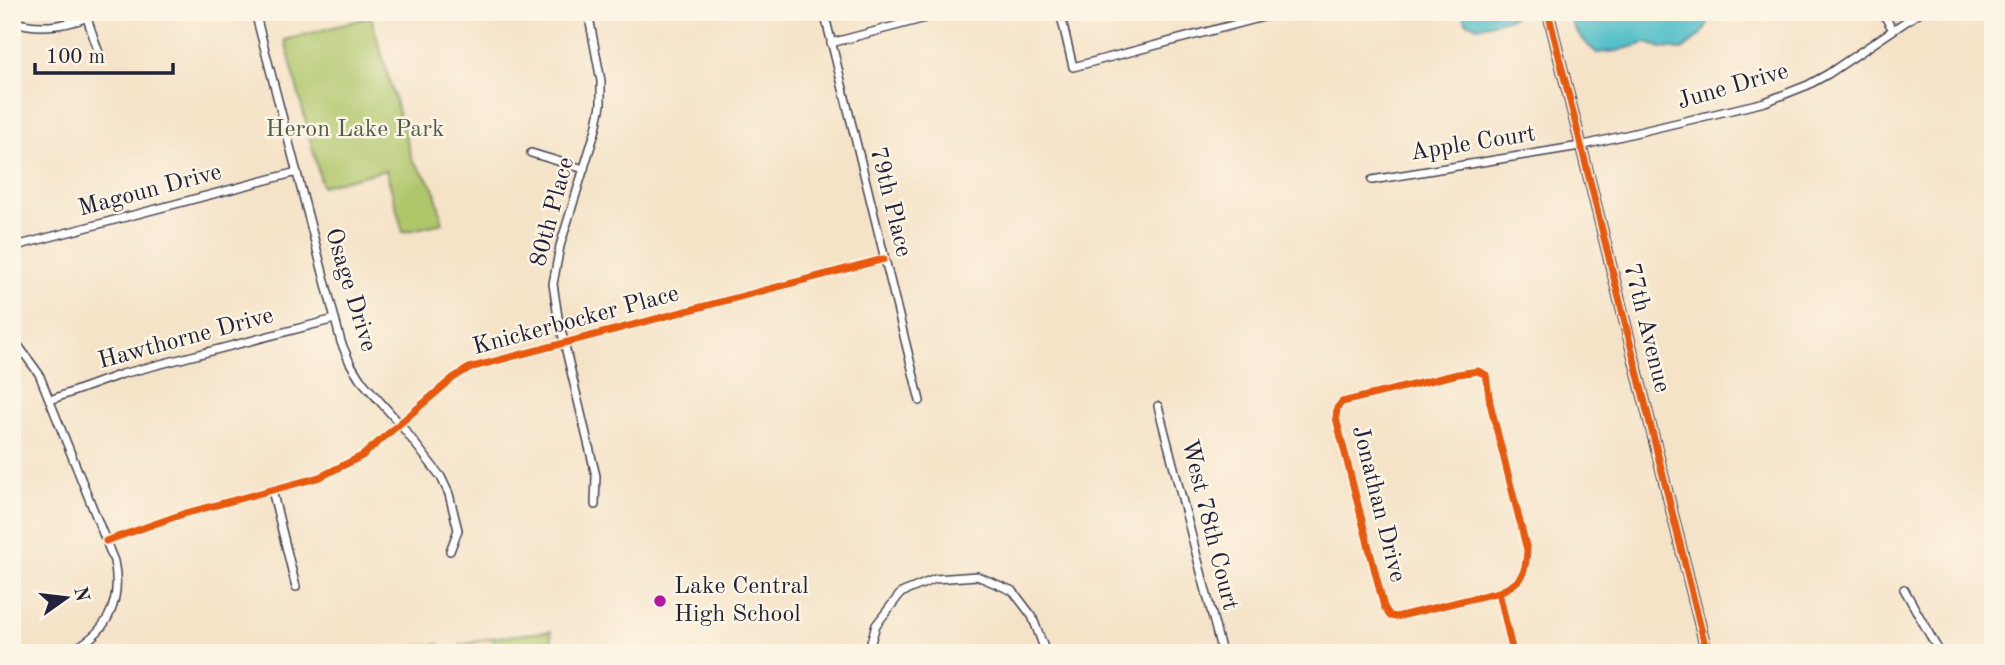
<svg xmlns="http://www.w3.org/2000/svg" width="2005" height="665" viewBox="0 0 2005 665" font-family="'Old Standard TT',serif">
  <rect width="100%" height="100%" fill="#fcf5e5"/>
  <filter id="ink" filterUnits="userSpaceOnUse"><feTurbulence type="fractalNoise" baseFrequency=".0143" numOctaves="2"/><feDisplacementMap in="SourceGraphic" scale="14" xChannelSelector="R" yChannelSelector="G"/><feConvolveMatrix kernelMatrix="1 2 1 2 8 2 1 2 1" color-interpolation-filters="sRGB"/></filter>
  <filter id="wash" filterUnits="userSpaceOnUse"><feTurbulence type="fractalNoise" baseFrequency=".00686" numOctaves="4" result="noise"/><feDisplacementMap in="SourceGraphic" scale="28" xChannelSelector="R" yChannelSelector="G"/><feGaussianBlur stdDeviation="1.57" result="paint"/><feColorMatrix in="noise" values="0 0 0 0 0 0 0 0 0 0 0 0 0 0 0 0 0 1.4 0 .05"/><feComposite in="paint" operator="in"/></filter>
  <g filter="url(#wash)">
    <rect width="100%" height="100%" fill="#f5e3c8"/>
    <g fill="#afc66b" stroke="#687453" stroke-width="2">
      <polygon points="371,17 412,159 434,188 443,223 403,232 386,170 322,186 285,40"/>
      <polygon points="551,631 553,653 457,653 456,651 460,646 490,638"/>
      <polygon points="439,644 440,653 407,653 407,648"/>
    </g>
    <polygon fill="#eeda9e" stroke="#887e6c" stroke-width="2" points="490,638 499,644 504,653 457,653 460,646"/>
    <g fill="#52bfc9" stroke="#3a7082" stroke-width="2">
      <polygon points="1461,12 1515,12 1512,18 1478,27 1466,22"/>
      <path d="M 1566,12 L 1711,12 C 1707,33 1698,38 1682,50 L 1662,48 L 1646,43 L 1617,51 L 1597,53 C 1582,41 1574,29 1566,12 Z"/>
    </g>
  </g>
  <g filter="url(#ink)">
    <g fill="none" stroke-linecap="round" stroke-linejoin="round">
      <defs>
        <g id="street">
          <polyline points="255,12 341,342 350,363 360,379 400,424 441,477 449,494 458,530 450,551"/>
          <polyline points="588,12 601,81 601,105 596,129 560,246 553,284 558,317 596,476 595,505"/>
          <polyline points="824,12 920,401"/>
          <polyline points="1060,12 1073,67 1282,12"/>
          <polyline points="1882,12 1893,30"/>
          <polyline points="87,18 101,59"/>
          <path d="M 12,21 C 41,31 73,25 99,12"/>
          <polyline points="831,43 948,12"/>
          <polyline points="531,153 584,169"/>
          <polyline points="1372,180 1580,146 1765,102 1808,85 1828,74 1920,12"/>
          <polyline points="12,247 297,172"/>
          <path d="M 12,337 L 39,374 L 114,561 C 123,604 106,636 65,653"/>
          <polyline points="50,400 122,374 335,319"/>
          <polyline points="1158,406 1222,653"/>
          <polyline points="272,490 296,587"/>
          <polyline points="106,541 183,514 320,477 362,456 453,378 469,368 884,259"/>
          <polyline points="1904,589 1940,653"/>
          <path d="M 1499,592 L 1396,617 L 1390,616 L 1384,607 L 1336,418 L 1337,408 L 1342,402 L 1458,374 L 1478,371 L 1486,375 L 1490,403 L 1527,550 C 1526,575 1521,583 1499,592 L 1513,653"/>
          <polyline points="868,653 876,625 901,593 935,579 977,576 1013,591 1032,616 1046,653"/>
        </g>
        <polyline id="secondary" points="1548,12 1707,653"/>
      </defs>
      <use href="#street" stroke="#423f50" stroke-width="10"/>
      <use href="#secondary" stroke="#423f50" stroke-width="13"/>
      <use href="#street" stroke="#fff" stroke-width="7"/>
      <use href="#secondary" stroke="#f7e8c3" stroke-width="10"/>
      <defs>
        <g id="cycleway">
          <polyline points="1548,12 1707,653"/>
          <polyline points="106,541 183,514 320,477 362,456 453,378 469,368 884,259"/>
          <path d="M 1499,592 L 1396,617 L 1390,616 L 1384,607 L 1336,418 L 1337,408 L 1342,402 L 1458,374 L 1478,371 L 1486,375 L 1490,403 L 1527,550 C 1526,575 1521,583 1499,592 L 1513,653"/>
        </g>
      </defs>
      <use href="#cycleway" stroke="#fcf5e5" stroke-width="11"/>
      <use href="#cycleway" stroke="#e8590c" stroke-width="7"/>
    </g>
  </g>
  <circle fill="#b5179e" stroke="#fcf5e5" stroke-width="2.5" cx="660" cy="601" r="7"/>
  <g text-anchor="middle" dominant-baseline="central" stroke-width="5" stroke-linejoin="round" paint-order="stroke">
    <g font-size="24" fill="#22223b" stroke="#fcf5e5">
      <text transform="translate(1733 87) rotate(-16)">June Drive</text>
      <text transform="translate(1473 144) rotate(-9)">Apple Court</text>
      <text transform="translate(150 191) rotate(-15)">Magoun Drive</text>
      <text transform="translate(890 202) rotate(76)">79th Place</text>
      <text transform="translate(553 212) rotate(-75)">80th Place</text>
      <text transform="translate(350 290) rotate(73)">Osage Drive</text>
      <text transform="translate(576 321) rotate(-15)">Knickerbocker Place</text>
      <text transform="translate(1646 328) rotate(76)">77th Avenue</text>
      <text transform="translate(186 339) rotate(-15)">Hawthorne Drive</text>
      <text transform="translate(1378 504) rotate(76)">Jonathan Drive</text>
      <text transform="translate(1209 525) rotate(76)">West 78th Court</text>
    </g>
    <g font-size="24" fill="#535b4c" stroke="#fcf5e5">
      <text x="355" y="130">Heron Lake Park</text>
    </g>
    <g font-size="24" fill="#22223b" stroke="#fcf5e5" text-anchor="start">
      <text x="674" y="587">Lake Central<tspan x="674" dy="28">High School</tspan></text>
    </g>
  </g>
  <rect width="2005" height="665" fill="none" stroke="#fcf5e5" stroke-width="42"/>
  <g transform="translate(66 598) rotate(76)" stroke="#fcf5e5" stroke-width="5" paint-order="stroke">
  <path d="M0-5L12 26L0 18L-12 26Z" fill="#22223b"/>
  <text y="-10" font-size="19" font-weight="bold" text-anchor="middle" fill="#22223b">N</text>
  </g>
  <path d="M35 63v10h138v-10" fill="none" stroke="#22223b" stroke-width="3.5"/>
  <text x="46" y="63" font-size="21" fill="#22223b" stroke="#fcf5e5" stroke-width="5" paint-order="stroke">100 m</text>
</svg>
